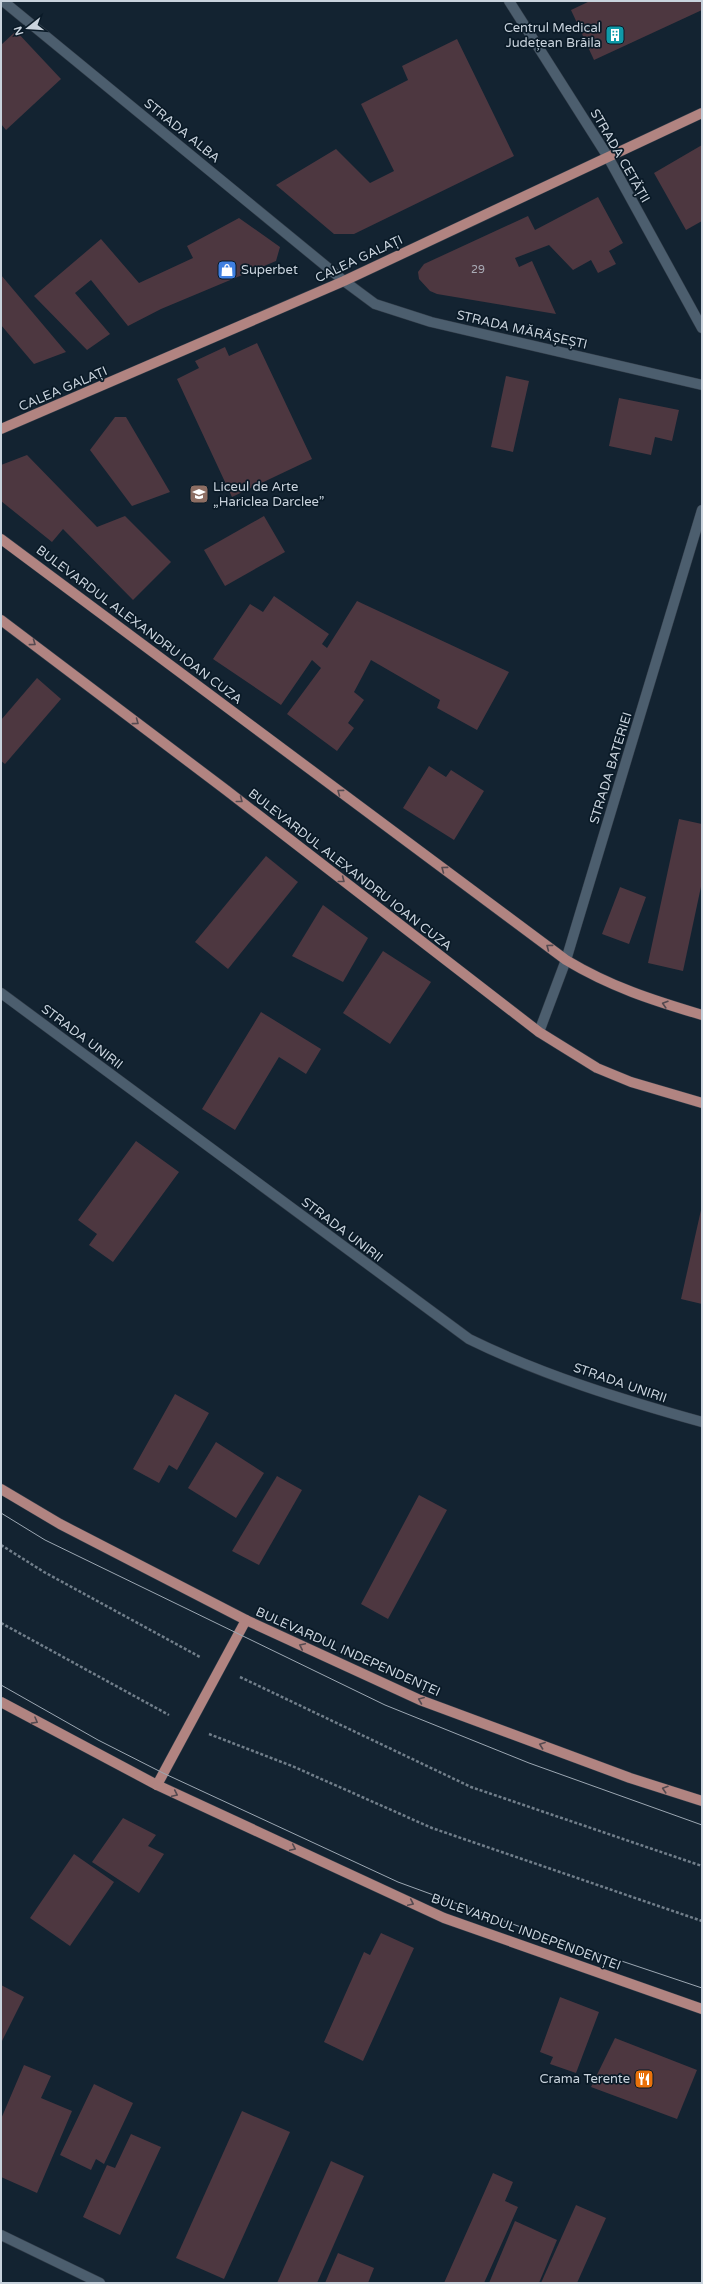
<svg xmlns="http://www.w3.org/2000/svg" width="703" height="2284" viewBox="0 0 703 2284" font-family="'Varela Round',sans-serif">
  <rect width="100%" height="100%" fill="#132331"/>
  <g fill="#4d3740">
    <polygon points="590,1 702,1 702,10 594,60 571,10"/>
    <polygon points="16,31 61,79 6,130 1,124 1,45"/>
    <polygon points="457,39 514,156 354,234 334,234 276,185 336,149 370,183 394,171 361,104 408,80 402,66"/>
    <polygon points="702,145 702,221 686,230 654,173"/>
    <polygon points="598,197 623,243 609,251 616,264 598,273 591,260 573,270 549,245 515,258 519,267 532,261 556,314 437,294 430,291 419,279 418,272 424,264 528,216 535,230"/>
    <polygon points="239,218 280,247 276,261 161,309 128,326 91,280 75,293 110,334 87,350 34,296 101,239 139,283 193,258 187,246"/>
    <polygon points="1,275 66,352 34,364 1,325"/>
    <polygon points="257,343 312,459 232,497 177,379 199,368 195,361 225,347 229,356"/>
    <polygon points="506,376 529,381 513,452 491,447"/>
    <polygon points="619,398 679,410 672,441 655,437 651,455 609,446"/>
    <polygon points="115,417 126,417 170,492 132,506 90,450"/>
    <polygon points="27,455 97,527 125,516 171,562 133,600 63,529 52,542 1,501 1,465"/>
    <polygon points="264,516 285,552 225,586 204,550"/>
    <polygon points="274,596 329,634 322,644 327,648 357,601 509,672 477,730 437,708 440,700 371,660 354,692 364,700 348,723 354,728 337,751 287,714 321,668 312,660 281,705 213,659 250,604 263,612"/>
    <polygon points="37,678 61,699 5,764 1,761 1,720"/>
    <polygon points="429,766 446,777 451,770 484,791 454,840 403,808"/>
    <polygon points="679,819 702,824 702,882 683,971 648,963"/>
    <polygon points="266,856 298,882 228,969 195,942"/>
    <polygon points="620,887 646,897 629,944 602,934"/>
    <polygon points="323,905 368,938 343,982 292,956"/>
    <polygon points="383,951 431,982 390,1044 343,1013"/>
    <polygon points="261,1012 321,1049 306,1074 279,1057 235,1130 202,1109"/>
    <polygon points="136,1141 179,1172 113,1262 89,1245 97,1234 78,1220"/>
    <polygon points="701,1210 702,1210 702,1304 681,1299"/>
    <polygon points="175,1394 209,1413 177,1470 169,1465 159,1483 133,1469"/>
    <polygon points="216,1442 264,1473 236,1518 188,1488"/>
    <polygon points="277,1476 302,1490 259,1565 232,1551"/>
    <polygon points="419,1495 447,1510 388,1619 361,1604"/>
    <polygon points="123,1818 156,1835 148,1846 164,1854 139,1893 92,1862"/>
    <polygon points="74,1854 114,1882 70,1946 30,1918"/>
    <polygon points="381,1933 414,1948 363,2061 324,2042 364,1952 370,1955"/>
    <polygon points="1,1985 24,1997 1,2043"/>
    <polygon points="560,1997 599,2012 576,2073 550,2064 553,2057 540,2052"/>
    <polygon points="615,2038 697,2070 677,2119 591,2087"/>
    <polygon points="24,2065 51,2076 41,2098 72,2111 37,2193 1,2177 1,2119"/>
    <polygon points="94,2084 133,2103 104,2164 96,2159 91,2170 60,2155"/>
    <polygon points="242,2111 290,2132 224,2279 176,2258"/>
    <polygon points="131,2134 161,2147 120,2235 83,2217 107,2165 115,2168"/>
    <polygon points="331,2161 364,2176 317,2283 277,2283"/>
    <polygon points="493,2173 513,2182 505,2201 518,2207 484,2283 444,2283"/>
    <polygon points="576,2205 606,2218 577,2283 541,2283"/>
    <polygon points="515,2221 557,2240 539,2283 489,2283"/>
    <polygon points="338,2253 374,2268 368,2283 325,2283"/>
  </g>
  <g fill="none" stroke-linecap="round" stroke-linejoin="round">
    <defs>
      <g id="minor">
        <polyline points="3,1 344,281 375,304 431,322 702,385"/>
        <polyline points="509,1 608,157 702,328"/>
        <path d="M 1,993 L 469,1339 C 542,1375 623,1400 702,1422"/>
        <polyline points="539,1032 566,960 702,510"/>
        <polyline points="1,2235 100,2283"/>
      </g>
      <g id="major">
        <polyline points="1,429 344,281 702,113"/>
        <path d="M 1,539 L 566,960 C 611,987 652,1000 702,1015"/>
        <polyline points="1,620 226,790 539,1032 597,1068 631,1082 702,1103"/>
        <polyline points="1,1489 60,1524 246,1620 420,1700 630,1778 702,1801"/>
        <polyline points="1,1702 157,1785 444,1918 702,2009"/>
        <polyline points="157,1785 246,1620"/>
      </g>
    </defs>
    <use href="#minor" stroke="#313c48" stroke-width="11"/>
    <use href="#major" stroke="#313c48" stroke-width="11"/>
    <g stroke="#717e8a" stroke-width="2.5" stroke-dasharray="3 2" stroke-linecap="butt">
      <polyline points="1,1545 44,1572 200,1657"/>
      <polyline points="1,1623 169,1715"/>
      <polyline points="240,1677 471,1787 702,1866"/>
      <polyline points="209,1734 292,1766 432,1828 702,1921"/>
    </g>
    <use href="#minor" stroke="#4c5e6e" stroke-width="10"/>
    <use href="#major" stroke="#b18481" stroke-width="10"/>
    <g stroke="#9ca7b2" stroke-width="1">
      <polyline points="1,1513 45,1540 385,1705 529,1763 702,1825"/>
      <polyline points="1,1685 98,1740 163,1773 398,1882 529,1930 702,1988"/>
    </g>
  </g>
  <defs><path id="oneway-chevron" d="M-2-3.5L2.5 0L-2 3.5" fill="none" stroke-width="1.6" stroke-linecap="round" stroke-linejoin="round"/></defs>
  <g stroke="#554a50">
    <use href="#oneway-chevron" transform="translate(33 643) rotate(36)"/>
    <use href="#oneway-chevron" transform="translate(136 722) rotate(37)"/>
    <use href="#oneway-chevron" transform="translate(340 792) rotate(-143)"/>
    <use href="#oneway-chevron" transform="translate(240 800) rotate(38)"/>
    <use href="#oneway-chevron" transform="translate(444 869) rotate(-143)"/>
    <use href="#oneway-chevron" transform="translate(342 880) rotate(38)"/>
    <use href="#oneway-chevron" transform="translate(549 947) rotate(-143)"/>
    <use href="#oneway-chevron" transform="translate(665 1004) rotate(-163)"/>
    <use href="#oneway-chevron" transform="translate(302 1646) rotate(-155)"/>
    <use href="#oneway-chevron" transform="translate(421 1700) rotate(-158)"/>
    <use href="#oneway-chevron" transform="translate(35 1721) rotate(29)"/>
    <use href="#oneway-chevron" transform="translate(542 1745) rotate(-160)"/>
    <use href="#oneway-chevron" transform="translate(665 1789) rotate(-162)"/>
    <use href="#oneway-chevron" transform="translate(175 1794) rotate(25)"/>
    <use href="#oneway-chevron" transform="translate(293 1848) rotate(25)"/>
    <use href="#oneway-chevron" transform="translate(411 1903) rotate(25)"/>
  </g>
  <defs>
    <symbol id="building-square" viewBox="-11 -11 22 22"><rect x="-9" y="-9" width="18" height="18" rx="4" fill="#0f9aa8" stroke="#0a1a27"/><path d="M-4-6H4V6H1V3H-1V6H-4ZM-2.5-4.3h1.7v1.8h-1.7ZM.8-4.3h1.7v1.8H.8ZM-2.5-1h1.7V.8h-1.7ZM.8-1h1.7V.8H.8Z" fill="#fff"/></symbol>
    <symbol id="shop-square" viewBox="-11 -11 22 22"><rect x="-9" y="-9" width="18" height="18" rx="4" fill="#3f7fe0" stroke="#0a1a27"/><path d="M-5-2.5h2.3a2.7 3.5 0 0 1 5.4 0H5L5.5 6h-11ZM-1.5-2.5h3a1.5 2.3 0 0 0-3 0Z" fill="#fff"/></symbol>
    <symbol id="school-square" viewBox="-11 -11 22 22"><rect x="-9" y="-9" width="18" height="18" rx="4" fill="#8d6e63" stroke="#0a1a27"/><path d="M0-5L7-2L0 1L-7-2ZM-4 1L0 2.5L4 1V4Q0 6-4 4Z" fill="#fff"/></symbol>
    <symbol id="restaurant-square" viewBox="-11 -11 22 22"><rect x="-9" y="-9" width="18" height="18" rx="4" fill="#e8710a" stroke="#0a1a27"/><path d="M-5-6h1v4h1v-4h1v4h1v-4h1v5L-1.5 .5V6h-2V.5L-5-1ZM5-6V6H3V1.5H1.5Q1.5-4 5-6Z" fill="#fff"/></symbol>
  </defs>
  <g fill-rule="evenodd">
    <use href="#building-square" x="604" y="24" width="22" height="22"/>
    <use href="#shop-square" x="216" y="259" width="22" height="22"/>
    <use href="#school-square" x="188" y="483" width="22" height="22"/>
    <use href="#restaurant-square" x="633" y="2068" width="22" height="22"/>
  </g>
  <g text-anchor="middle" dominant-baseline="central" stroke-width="3.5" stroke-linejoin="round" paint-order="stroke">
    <g font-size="11" fill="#aaacb6">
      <text x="478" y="269">29</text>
    </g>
    <g font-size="13" fill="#c9d3dd" stroke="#0a1a27" text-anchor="end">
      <text x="601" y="28">Centrul Medical<tspan x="601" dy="15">Județean Brăila</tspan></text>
      <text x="241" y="270" text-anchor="start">Superbet</text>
      <text x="213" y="487" text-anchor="start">Liceul de Arte<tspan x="213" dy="15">„Hariclea Darclee”</tspan></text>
      <text x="630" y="2079">Crama Terente</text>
    </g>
    <g font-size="13" fill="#c9d3dd" stroke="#0a1a27">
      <text transform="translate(182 131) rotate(39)">STRADA ALBA</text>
      <text transform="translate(620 156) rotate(60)">STRADA CETĂȚII</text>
      <text transform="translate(359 259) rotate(-25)">CALEA GALAȚI</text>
      <text transform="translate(522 330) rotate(13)">STRADA MĂRĂȘEȘTI</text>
      <text transform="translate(63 389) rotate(-23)">CALEA GALAȚI</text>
      <text transform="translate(139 625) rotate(37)">BULEVARDUL ALEXANDRU IOAN CUZA</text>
      <text transform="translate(611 768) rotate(-73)">STRADA BATERIEI</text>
      <text transform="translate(350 870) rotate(38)">BULEVARDUL ALEXANDRU IOAN CUZA</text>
      <text transform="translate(82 1037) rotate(37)">STRADA UNIRII</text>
      <text transform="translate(342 1230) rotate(37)">STRADA UNIRII</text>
      <text transform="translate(620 1383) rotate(19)">STRADA UNIRII</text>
      <text transform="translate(348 1652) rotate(24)">BULEVARDUL INDEPENDENȚEI</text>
      <text transform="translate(526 1932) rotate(20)">BULEVARDUL INDEPENDENȚEI</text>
    </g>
  </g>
  <rect width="703" height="2284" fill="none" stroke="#c9d3dd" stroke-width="4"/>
  <g transform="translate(28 28) rotate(253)" stroke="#0a1a27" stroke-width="3" paint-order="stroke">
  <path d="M0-3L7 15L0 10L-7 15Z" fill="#c9d3dd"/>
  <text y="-6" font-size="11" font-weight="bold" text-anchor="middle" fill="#c9d3dd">N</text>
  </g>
</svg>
